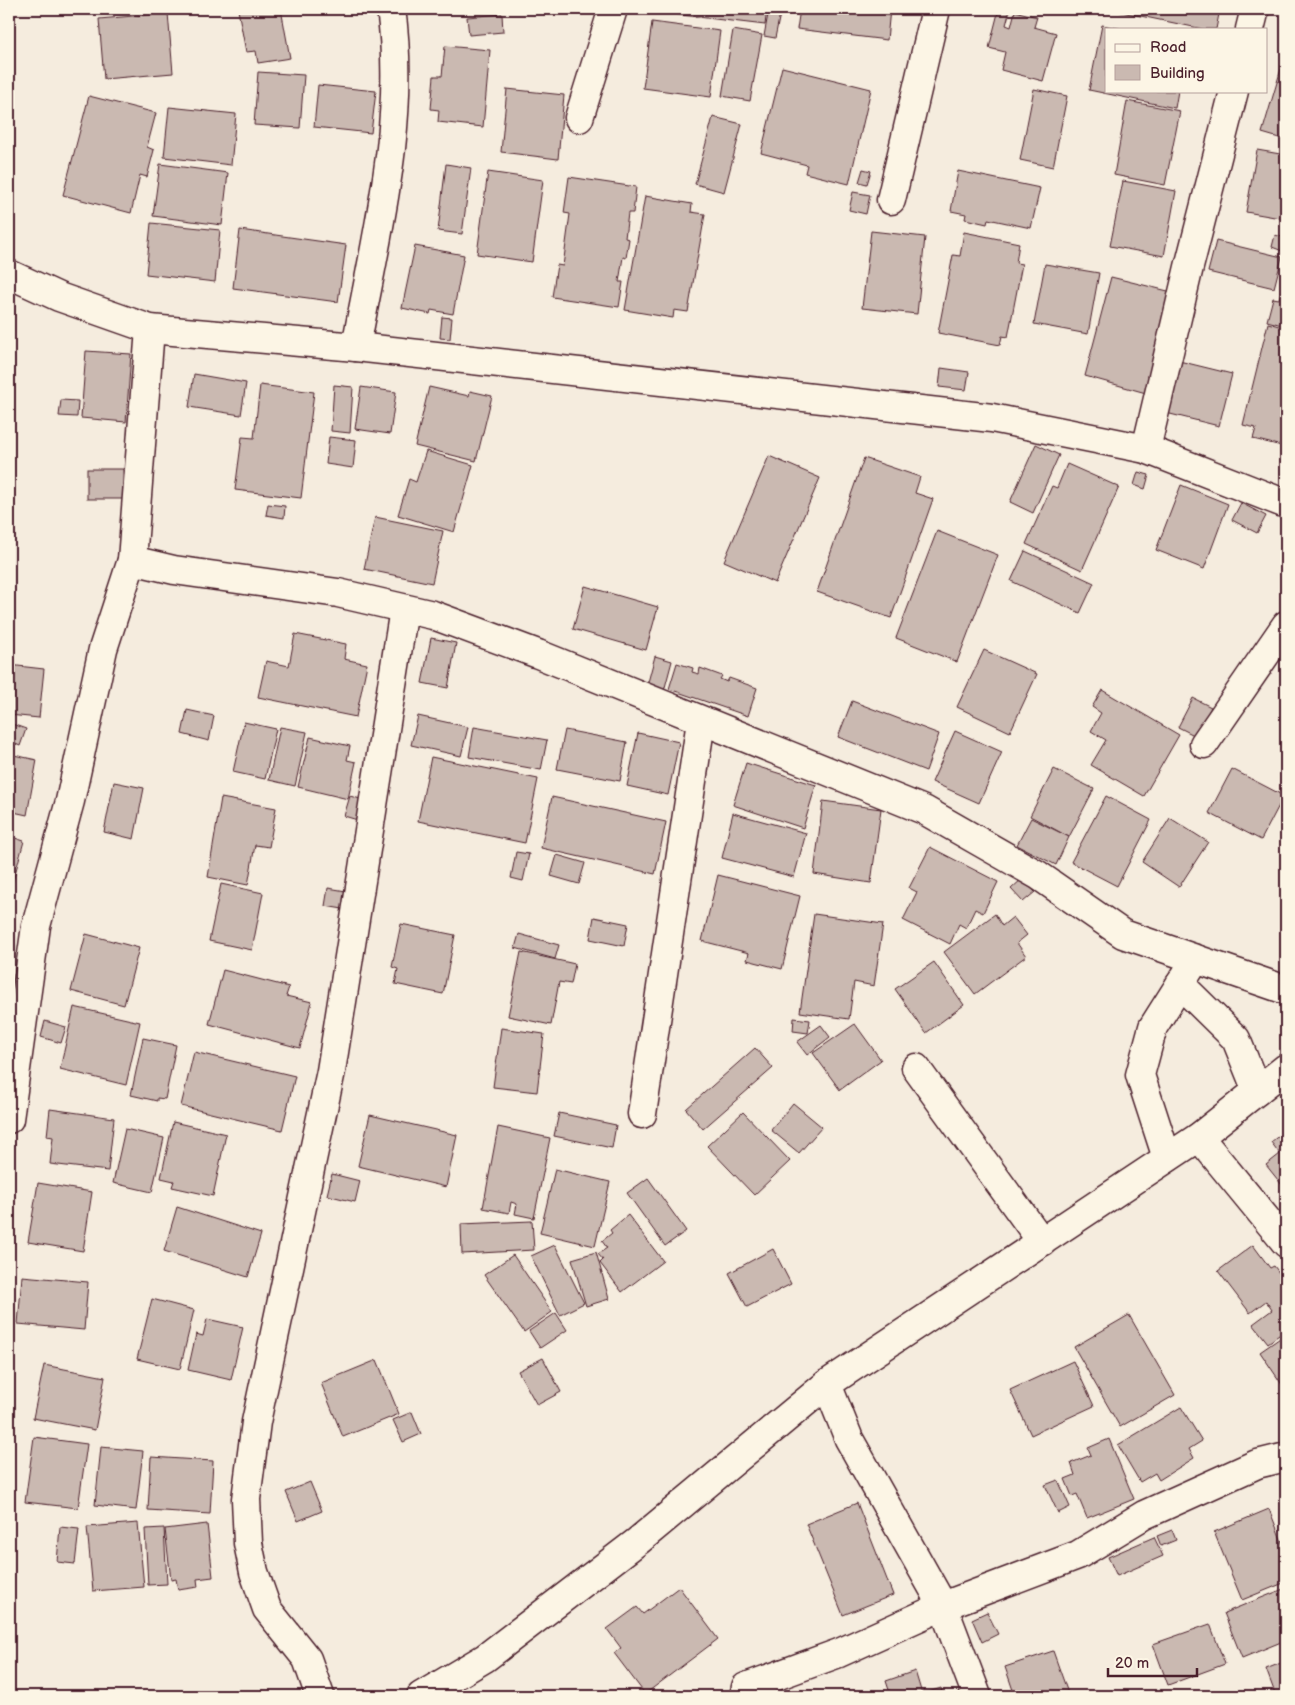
<svg xmlns="http://www.w3.org/2000/svg" width="1295" height="1705" viewBox="0 0 1295 1705" font-family="'Balsamiq Sans',sans-serif">
  <rect width="100%" height="100%" fill="#f5ecde"/>
  <filter id="ink" filterUnits="userSpaceOnUse"><feTurbulence type="fractalNoise" baseFrequency=".02" numOctaves="2"/><feDisplacementMap in="SourceGraphic" scale="10" xChannelSelector="R" yChannelSelector="G"/><feConvolveMatrix kernelMatrix="1 2 1 2 8 2 1 2 1" color-interpolation-filters="sRGB"/></filter>
  <g filter="url(#ink)">
    <g fill="#cab9b1" stroke="#4a1f2b">
      <polygon points="247,9 281,9 290,58 258,63 256,51 246,52 238,10"/>
      <polygon points="657,9 767,9 765,25 656,12"/>
      <polygon points="769,9 781,9 775,38 764,36"/>
      <polygon points="800,9 890,9 887,40 797,29"/>
      <polygon points="999,9 1010,10 1006,25 1011,27 1015,11 1037,17 1034,27 1056,33 1043,81 1001,70 1005,52 989,48"/>
      <polygon points="1107,9 1220,9 1216,29 1203,29"/>
      <polygon points="168,13 173,73 104,79 99,19"/>
      <polygon points="502,14 503,32 469,35 467,17"/>
      <polygon points="652,22 720,31 711,97 643,88"/>
      <polygon points="1102,25 1123,29 1106,29 1106,91 1178,91 1175,108 1089,90"/>
      <polygon points="733,30 762,35 750,101 722,96"/>
      <polygon points="445,46 490,50 483,127 438,122 439,110 431,109 434,76 442,76"/>
      <polygon points="1286,52 1286,140 1262,133"/>
      <polygon points="782,67 871,89 849,184 805,173 807,165 761,153"/>
      <polygon points="258,72 304,75 300,128 254,125"/>
      <polygon points="318,85 376,91 371,133 314,127"/>
      <polygon points="507,89 564,95 558,159 501,152"/>
      <polygon points="1034,89 1067,96 1053,167 1020,160"/>
      <polygon points="89,96 156,113 147,147 154,150 147,177 140,175 131,213 63,195"/>
      <polygon points="1127,101 1180,111 1165,185 1114,175"/>
      <polygon points="169,107 236,114 231,165 164,157"/>
      <polygon points="713,117 742,124 724,192 695,184"/>
      <polygon points="1257,150 1286,155 1286,219 1246,212"/>
      <polygon points="160,164 228,173 222,225 153,216"/>
      <polygon points="446,164 471,168 462,234 438,231"/>
      <polygon points="863,169 871,171 867,184 859,182"/>
      <polygon points="958,171 1040,188 1031,228 988,219 987,224 965,219 966,214 951,211"/>
      <polygon points="488,172 543,180 532,262 477,254"/>
      <polygon points="569,177 636,187 633,213 628,213 625,238 629,239 626,258 623,257 619,282 623,282 619,307 552,297 557,265 563,266 570,214 564,213"/>
      <polygon points="1123,181 1176,191 1164,256 1110,246"/>
      <polygon points="853,192 870,195 866,214 849,210"/>
      <polygon points="645,196 692,204 691,212 705,214 688,312 674,310 673,318 625,310"/>
      <polygon points="151,223 220,230 215,282 146,274"/>
      <polygon points="240,230 346,245 338,302 233,288"/>
      <polygon points="871,231 925,237 917,314 862,308"/>
      <polygon points="964,232 1019,243 1016,263 1022,264 1008,337 1002,336 1000,345 938,333 953,255 960,256"/>
      <polygon points="1275,235 1286,238 1285,252 1272,247"/>
      <polygon points="1216,241 1282,257 1274,288 1208,272"/>
      <polygon points="415,246 464,255 453,314 431,310 430,314 402,308"/>
      <polygon points="1045,264 1099,273 1088,334 1034,324"/>
      <polygon points="1111,277 1172,292 1146,393 1085,376"/>
      <polygon points="1282,287 1286,288 1286,326 1267,321 1273,298 1279,299"/>
      <polygon points="442,317 452,318 450,339 440,338"/>
      <polygon points="1268,323 1286,328 1286,447 1253,439 1256,428 1243,425"/>
      <polygon points="86,351 131,354 126,422 81,418"/>
      <polygon points="1179,361 1232,374 1219,426 1166,413"/>
      <polygon points="941,368 969,372 966,390 939,387"/>
      <polygon points="194,374 246,383 241,415 189,407"/>
      <polygon points="260,385 314,392 301,498 235,490 242,437 254,438"/>
      <polygon points="334,385 353,387 350,433 331,431"/>
      <polygon points="361,387 396,392 390,434 355,429"/>
      <polygon points="429,387 469,396 470,391 492,396 476,461 415,446"/>
      <polygon points="61,400 78,401 77,417 59,416"/>
      <polygon points="329,437 356,440 353,468 326,464"/>
      <polygon points="1036,444 1059,455 1033,513 1010,502"/>
      <polygon points="426,451 473,465 454,532 398,515 409,479 416,482"/>
      <polygon points="769,456 820,478 775,583 724,561"/>
      <polygon points="864,458 920,477 915,493 933,499 891,618 817,592"/>
      <polygon points="1067,464 1119,487 1082,570 1026,544 1052,486 1057,488"/>
      <rect x="87" y="469" width="36" height="30"/>
      <polygon points="1138,472 1149,475 1145,489 1134,485"/>
      <polygon points="1181,485 1228,504 1204,569 1156,550"/>
      <polygon points="1241,503 1266,516 1257,533 1232,520"/>
      <polygon points="268,504 285,506 284,518 266,515"/>
      <polygon points="375,517 443,531 432,583 364,569"/>
      <polygon points="937,531 998,555 957,662 896,638"/>
      <polygon points="1025,551 1094,583 1080,613 1011,581"/>
      <polygon points="585,586 658,607 646,650 573,629"/>
      <polygon points="295,634 346,644 344,659 367,664 356,717 258,697 266,661 289,666"/>
      <polygon points="431,638 456,643 448,688 422,683"/>
      <polygon points="984,650 1037,674 1010,732 957,707"/>
      <polygon points="655,656 672,661 664,691 647,686"/>
      <polygon points="677,663 693,668 692,672 699,674 700,668 722,676 720,679 727,682 729,678 757,688 748,716 669,689"/>
      <polygon points="9,665 44,669 39,718 9,715"/>
      <polygon points="1102,690 1179,735 1144,796 1091,765 1106,740 1091,731 1101,713 1092,707"/>
      <polygon points="1193,698 1211,707 1196,736 1178,727"/>
      <polygon points="852,701 939,734 926,771 838,737"/>
      <polygon points="187,710 214,716 209,741 182,734"/>
      <polygon points="418,716 468,727 461,756 411,745"/>
      <polygon points="244,722 276,729 265,779 233,772"/>
      <polygon points="9,723 26,729 20,746 9,741"/>
      <polygon points="280,727 307,732 295,786 269,780"/>
      <polygon points="474,727 547,740 541,770 469,757"/>
      <polygon points="565,730 627,742 620,781 557,769"/>
      <polygon points="955,731 1002,752 979,803 932,782"/>
      <polygon points="638,733 679,742 668,795 627,786"/>
      <polygon points="310,737 350,746 347,760 356,762 348,799 298,787"/>
      <polygon points="9,754 37,760 27,815 9,811"/>
      <polygon points="431,757 538,779 525,843 418,821"/>
      <polygon points="746,763 816,785 803,828 733,805"/>
      <polygon points="1054,769 1094,789 1069,837 1030,816"/>
      <polygon points="1232,769 1284,796 1261,840 1209,813"/>
      <polygon points="114,782 144,788 134,839 104,832"/>
      <polygon points="350,796 367,801 361,821 344,816"/>
      <polygon points="1106,796 1151,820 1117,886 1071,862"/>
      <polygon points="552,797 666,822 655,874 541,848"/>
      <polygon points="221,798 276,808 269,847 255,845 248,885 208,877"/>
      <polygon points="823,801 881,809 871,883 814,874"/>
      <polygon points="733,813 806,833 794,877 722,858"/>
      <polygon points="1031,818 1069,837 1056,865 1017,845"/>
      <polygon points="1170,818 1208,842 1179,887 1142,862"/>
      <polygon points="9,836 24,841 9,896"/>
      <polygon points="930,847 998,882 983,913 975,909 966,928 959,924 950,944 903,920 917,892 909,888"/>
      <polygon points="516,852 529,854 523,881 511,878"/>
      <polygon points="557,855 585,863 579,884 551,876"/>
      <polygon points="718,875 800,896 782,969 747,960 749,953 702,941"/>
      <polygon points="1023,878 1035,892 1023,902 1011,889"/>
      <polygon points="221,884 263,893 252,950 209,941"/>
      <polygon points="328,888 346,891 343,909 325,906"/>
      <polygon points="814,914 883,924 874,986 854,982 849,1019 800,1012"/>
      <polygon points="995,914 1002,926 1013,917 1027,935 1017,943 1026,956 975,994 944,952"/>
      <polygon points="594,917 628,924 624,946 590,939"/>
      <polygon points="401,924 455,935 443,994 395,984 398,969 392,967"/>
      <polygon points="86,934 139,948 124,1005 71,991"/>
      <polygon points="519,934 559,945 555,959 515,948"/>
      <polygon points="521,952 575,964 571,984 559,982 551,1025 508,1016"/>
      <polygon points="934,962 964,1005 926,1033 895,989"/>
      <polygon points="223,970 289,987 286,996 312,1002 300,1048 209,1024"/>
      <polygon points="74,1007 140,1022 126,1085 60,1069"/>
      <polygon points="794,1018 810,1020 808,1033 793,1031"/>
      <polygon points="45,1021 66,1027 61,1043 41,1037"/>
      <polygon points="855,1024 881,1060 840,1090 813,1053"/>
      <polygon points="821,1025 830,1037 807,1055 797,1042"/>
      <polygon points="501,1028 544,1034 537,1092 493,1087"/>
      <polygon points="143,1038 176,1045 165,1099 157,1098 157,1101 131,1095"/>
      <polygon points="755,1048 773,1068 703,1129 686,1109"/>
      <polygon points="194,1052 295,1076 282,1130 181,1106"/>
      <polygon points="793,1103 822,1127 799,1153 771,1130"/>
      <polygon points="50,1109 114,1118 108,1171 50,1164 53,1137 47,1136"/>
      <polygon points="743,1112 790,1161 754,1195 707,1146"/>
      <polygon points="559,1113 616,1125 612,1148 554,1136"/>
      <polygon points="370,1115 457,1135 446,1187 358,1166"/>
      <polygon points="173,1122 226,1134 213,1196 172,1187 174,1181 161,1178"/>
      <polygon points="498,1127 550,1138 534,1218 515,1214 517,1204 511,1202 509,1213 483,1208"/>
      <polygon points="125,1129 164,1138 152,1192 113,1183"/>
      <polygon points="1286,1130 1286,1190 1266,1165 1280,1154 1271,1142"/>
      <polygon points="555,1169 610,1182 595,1246 540,1233"/>
      <polygon points="332,1174 360,1181 355,1202 327,1195"/>
      <polygon points="648,1178 686,1231 665,1246 627,1193"/>
      <polygon points="38,1183 92,1192 83,1251 28,1242"/>
      <polygon points="177,1207 261,1234 248,1277 164,1251"/>
      <polygon points="628,1215 663,1261 622,1292 600,1263 603,1260 598,1254 607,1248 602,1241 612,1233 610,1230"/>
      <polygon points="532,1221 534,1250 462,1254 461,1224"/>
      <polygon points="555,1245 584,1303 560,1315 531,1256"/>
      <polygon points="1253,1245 1270,1268 1274,1266 1286,1282 1286,1330 1268,1343 1253,1324 1272,1310 1266,1301 1250,1313 1218,1271"/>
      <polygon points="773,1249 791,1284 747,1307 729,1273"/>
      <polygon points="596,1252 609,1299 586,1306 572,1259"/>
      <polygon points="513,1255 552,1312 524,1332 484,1275"/>
      <polygon points="22,1276 88,1282 84,1330 18,1324"/>
      <polygon points="152,1299 194,1310 180,1369 137,1359"/>
      <polygon points="556,1313 567,1330 540,1348 529,1331"/>
      <polygon points="1129,1315 1175,1395 1120,1427 1074,1347"/>
      <polygon points="207,1319 243,1327 231,1380 188,1370 196,1334 203,1336"/>
      <polygon points="1286,1334 1286,1384 1283,1386 1260,1352"/>
      <polygon points="543,1358 561,1392 537,1405 518,1371"/>
      <polygon points="377,1360 399,1414 343,1437 321,1383"/>
      <polygon points="1073,1361 1094,1406 1031,1435 1010,1390"/>
      <polygon points="44,1365 105,1377 95,1430 33,1418"/>
      <polygon points="1181,1407 1202,1441 1189,1449 1194,1458 1159,1480 1155,1473 1140,1482 1118,1445"/>
      <polygon points="412,1412 421,1434 403,1442 393,1420"/>
      <polygon points="34,1437 87,1444 78,1508 25,1502"/>
      <polygon points="1109,1439 1134,1499 1087,1518 1077,1494 1072,1496 1065,1479 1075,1475 1071,1463 1091,1455 1088,1448"/>
      <polygon points="101,1447 143,1451 136,1510 95,1505"/>
      <polygon points="151,1457 213,1461 210,1514 148,1510"/>
      <polygon points="1058,1480 1070,1507 1058,1513 1045,1485"/>
      <polygon points="310,1482 322,1511 298,1521 286,1492"/>
      <polygon points="857,1503 893,1595 843,1615 806,1524"/>
      <polygon points="1269,1509 1286,1552 1286,1582 1242,1600 1214,1532"/>
      <polygon points="138,1523 144,1587 93,1591 87,1527"/>
      <polygon points="207,1524 213,1577 197,1579 198,1587 178,1590 176,1579 171,1580 165,1529"/>
      <polygon points="60,1527 79,1529 75,1564 57,1562"/>
      <polygon points="164,1528 167,1584 148,1585 145,1529"/>
      <polygon points="1172,1530 1176,1540 1161,1546 1157,1536"/>
      <polygon points="1154,1537 1163,1556 1117,1576 1108,1557"/>
      <polygon points="679,1587 718,1639 645,1694 614,1653 621,1648 607,1629 637,1607 643,1614"/>
      <polygon points="1286,1588 1286,1640 1242,1658 1224,1613"/>
      <polygon points="987,1612 998,1634 982,1642 972,1619"/>
      <polygon points="1210,1624 1225,1664 1168,1685 1153,1644"/>
      <polygon points="1053,1651 1069,1696 1015,1696 1005,1667"/>
      <polygon points="1286,1661 1286,1696 1276,1696 1266,1669"/>
      <polygon points="915,1671 922,1694 941,1688 943,1696 880,1696 890,1693 886,1681"/>
    </g>
    <g fill="none" stroke-linecap="round" stroke-linejoin="round">
      <defs>
        <g id="minor">
          <polyline points="1250,29 1255,9"/>
          <polyline points="579,118 613,9"/>
          <polyline points="891,200 936,9"/>
          <polyline points="9,274 59,297 150,329 356,347 992,418 1146,449 1286,504"/>
          <path d="M 356,347 C 376,236 407,122 391,9"/>
          <polyline points="1146,449 1189,267 1234,91"/>
          <polyline points="132,560 174,570 338,593 433,615 538,654 924,810 1038,875 1123,934 1286,990"/>
          <polyline points="1204,744 1286,625"/>
          <polyline points="1180,984 1236,1039 1257,1091"/>
          <polyline points="916,1068 1042,1242"/>
          <polyline points="642,1114 701,721"/>
          <polyline points="9,1119 36,926 70,801 103,649 132,560 150,329"/>
          <polyline points="1199,1137 1286,1243"/>
          <polyline points="1167,1158 1140,1075 1153,1027 1196,959"/>
          <polyline points="320,1696 307,1659 267,1609 254,1572 248,1543 246,1499 256,1422 331,1071 404,609"/>
          <polyline points="421,1696 485,1658 638,1541 827,1384"/>
          <polyline points="744,1696 746,1687 839,1653 943,1606 1078,1555 1144,1515 1257,1464 1286,1457"/>
          <polyline points="977,1696 943,1606 849,1439 827,1384 1199,1137 1286,1068"/>
        </g>
      </defs>
      <use href="#minor" stroke="#4a1f2b" stroke-width="31"/>
      <use href="#minor" stroke="#fcf5e5" stroke-width="28"/>
    </g>
  </g>
  <rect width="1295" height="1705" fill="none" stroke="#fcf5e5" stroke-width="30"/>
  <rect x="15" y="15" width="1265" height="1675" fill="none" stroke="#4a1f2b" stroke-width="2" filter="url(#ink)"/>
  <rect x="1105" y="28" width="162" height="65" fill="#fcf5e5" stroke="#b59f9b"/>
  <rect x="1115" y="44" width="25" height="8" fill="#fcf5e5" stroke="#b59f9b"/>
  <text x="1150" y="52" font-size="15" fill="#4a1f2b">Road</text>
  <rect x="1115" y="65" width="25" height="15" fill="#cab9b1" stroke="#b59f9b"/>
  <text x="1150" y="78" font-size="15" fill="#4a1f2b">Building</text>
  <path d="M1108 1668v8h89v-8" fill="none" stroke="#4a1f2b" stroke-width="2.5"/>
  <text x="1115" y="1668" font-size="15" fill="#4a1f2b" stroke="#fcf5e5" stroke-width="4" paint-order="stroke">20 m</text>
</svg>
